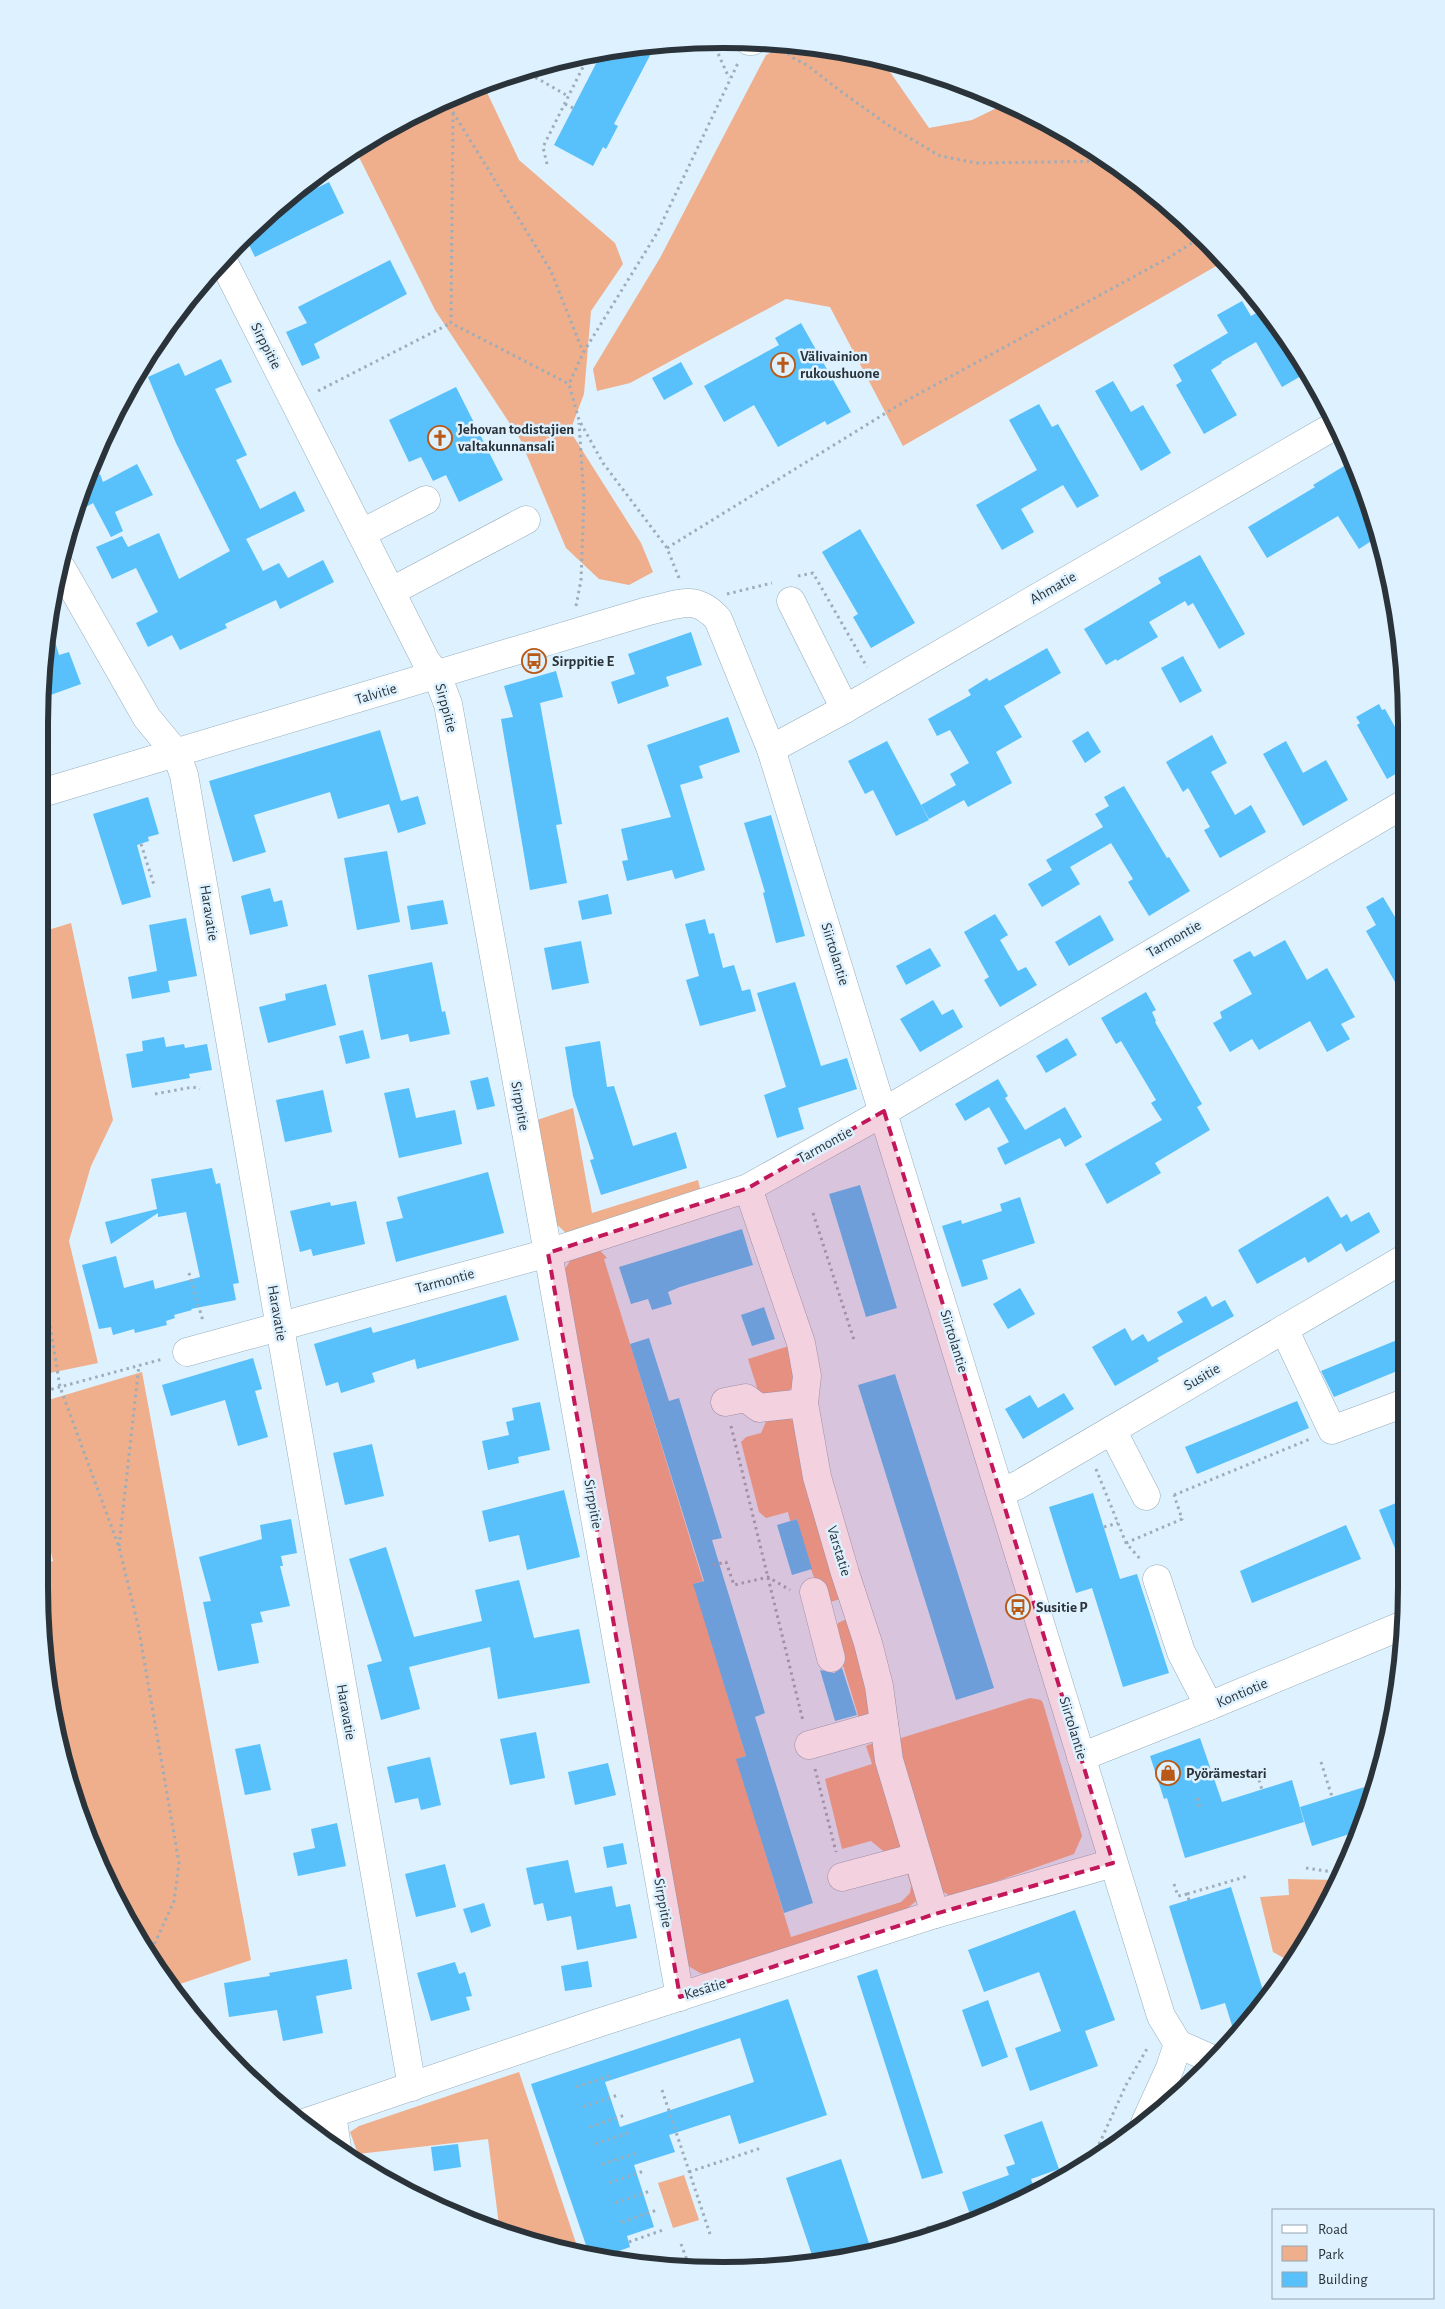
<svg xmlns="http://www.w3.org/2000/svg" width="1445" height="2309" viewBox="0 0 1445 2309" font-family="'Alegreya Sans',sans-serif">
  <rect width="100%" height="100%" fill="#def1fe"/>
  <g fill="#efae8c">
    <polygon points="788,44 881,59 929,128 972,120 1007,103 1025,109 1139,180 1225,261 903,446 830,307 786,299 630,383 597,391 593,369 660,258 766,55"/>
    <polygon points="483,84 519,160 615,243 623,264 591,311 584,394 570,431 641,543 653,572 629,585 599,579 566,548 520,439 435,310 355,149 381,130"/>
    <polygon points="71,923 113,1120 91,1166 69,1241 98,1363 45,1374 45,931"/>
    <polygon points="573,1108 592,1213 698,1180 701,1192 567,1234 551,1219 534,1121"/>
    <polygon points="597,1247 607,1258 604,1259 703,1581 694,1584 746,1756 737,1759 791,1937 901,1902 910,1893 911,1886 905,1866 919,1890 916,1901 903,1912 707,1974 700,1973 685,1964 563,1272 573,1256"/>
    <polygon points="792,1345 795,1386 787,1392 759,1394 748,1359"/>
    <polygon points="142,1372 251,1960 171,1987 154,1967 75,1806 45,1676 45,1564 53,1561 45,1525 45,1401"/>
    <path d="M 787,1417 L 794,1421 L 844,1598 L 830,1602 C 814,1593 802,1538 797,1519 L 790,1521 L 788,1512 L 766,1518 L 759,1512 L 741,1442 L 746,1437 L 761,1433 L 767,1419 Z"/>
    <polygon points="844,1620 850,1621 858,1637 870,1716 860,1722 836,1642 835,1632 838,1623"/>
    <polygon points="1030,1698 1041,1700 1043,1703 1082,1836 1074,1854 952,1897 933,1886 897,1742 901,1738"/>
    <polygon points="873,1743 906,1850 888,1855 871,1841 842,1849 825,1779 872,1764 866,1746"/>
    <polygon points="1288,1879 1336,1880 1289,1961 1273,1952 1260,1897 1289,1895"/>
    <polygon points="519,2072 578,2249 500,2233 488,2139 358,2154 350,2132 359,2126"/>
    <polygon points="684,2175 699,2220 673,2228 658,2183"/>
  </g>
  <g fill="#58c0fa" fill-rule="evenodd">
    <polygon points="656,44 614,124 618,126 606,149 603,147 593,166 554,145 602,52 634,45"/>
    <polygon points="329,182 344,213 255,257 245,237 270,211"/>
    <polygon points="390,260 407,294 314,344 320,358 302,366 286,332 307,323 298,307"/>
    <polygon points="1242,301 1251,316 1263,309 1308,372 1282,387 1256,342 1221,362 1222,363 1211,370 1237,415 1204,434 1176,385 1182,381 1173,365 1228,333 1217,315"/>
    <polygon points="801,323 851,412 827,425 825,421 778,447 754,405 724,422 704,386 779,345 775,338"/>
    <polygon points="221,359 232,382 215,389 247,455 236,460 260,509 295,491 305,511 246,539 263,571 279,563 288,578 323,560 334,582 280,609 276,600 225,624 227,628 180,650 172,635 148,647 136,623 158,612 136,568 112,579 96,547 122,536 128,547 159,533 179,579 230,551 176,443 148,377 179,363 185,376"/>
    <polygon points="681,362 693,384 664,400 652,378"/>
    <polygon points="1113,381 1131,412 1143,405 1171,453 1141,471 1095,391"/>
    <polygon points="456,387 503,480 459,502 446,475 433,481 421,457 409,462 389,420"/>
    <polygon points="1039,404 1052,427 1058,424 1099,496 1077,508 1063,485 1021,509 1034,532 1002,550 976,505 1037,470 1009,420"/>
    <polygon points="1349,463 1379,536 1359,549 1338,516 1267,558 1248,527 1315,487 1313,485"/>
    <polygon points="137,464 153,495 115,512 123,531 111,537 93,503 77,512 85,481 100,474 103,482"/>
    <polygon points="860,529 915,623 871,648 853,617 858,614 822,552"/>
    <polygon points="1200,555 1245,634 1219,649 1193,603 1188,606 1185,601 1149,622 1158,637 1117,661 1116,659 1106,665 1084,629 1161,583 1158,578"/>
    <polygon points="49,621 59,655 69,652 81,684 45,697 45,634"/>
    <polygon points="691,632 702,665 666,677 669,686 618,704 611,682 635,674 628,654"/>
    <polygon points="1047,648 1061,673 1004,706 1022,737 996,752 1012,783 968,807 964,800 929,819 921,805 956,785 950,774 969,763 950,730 937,736 928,719 971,695 968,690 987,678 989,681"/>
    <polygon points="1183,656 1202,691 1180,703 1161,668"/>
    <polygon points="556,671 563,697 540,703 562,824 556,825 567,883 530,890 501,719 513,717 504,686"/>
    <polygon points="1379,704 1382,710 1385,709 1404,743 1404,769 1387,779 1357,725 1360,723 1356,717"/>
    <polygon points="728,717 740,752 699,766 703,778 680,785 705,870 675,879 672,870 627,881 622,861 628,860 621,829 671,817 647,745"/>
    <polygon points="380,730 401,801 418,796 426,824 398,833 389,804 338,819 330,792 254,815 266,852 233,862 209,781"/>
    <polygon points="1088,731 1101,752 1085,763 1072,741"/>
    <polygon points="1212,735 1227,763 1211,772 1235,815 1251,805 1266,832 1220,858 1204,830 1210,827 1190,791 1188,788 1183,792 1166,762"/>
    <polygon points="887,741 929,820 896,836 873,790 865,794 848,761"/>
    <polygon points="1286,741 1303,773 1326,760 1348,800 1303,826 1263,754"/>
    <polygon points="1124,786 1167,858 1169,857 1190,891 1149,916 1128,882 1133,879 1111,843 1070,867 1080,884 1042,907 1028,884 1052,870 1046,860 1103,827 1095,814 1109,806 1104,797"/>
    <polygon points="148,797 159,834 148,837 149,841 137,845 151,897 122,905 93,814"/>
    <polygon points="771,815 805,936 776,943 763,893 765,892 744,823"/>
    <polygon points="387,851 400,922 357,930 344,858"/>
    <polygon points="270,888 274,902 282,900 288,926 250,935 241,896"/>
    <polygon points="608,894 612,914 582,920 578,901"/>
    <polygon points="1383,897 1404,932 1403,996 1366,931 1376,925 1366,907"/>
    <polygon points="443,900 448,924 411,930 407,906"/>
    <polygon points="995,914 1008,935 1000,940 1018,971 1026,967 1037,985 1000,1007 984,980 989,977 964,932"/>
    <polygon points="1100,915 1114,940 1069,966 1055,942"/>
    <polygon points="186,918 197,976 168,981 170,992 132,999 128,977 157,971 149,925"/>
    <polygon points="705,919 709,934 714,933 723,968 734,965 742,991 750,989 756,1011 700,1026 686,980 699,976 685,924"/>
    <polygon points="1285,940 1307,980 1327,968 1355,1017 1341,1024 1350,1039 1327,1052 1310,1021 1259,1050 1252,1039 1230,1052 1213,1023 1222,1018 1220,1012 1252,994 1233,960 1250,951 1254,957"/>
    <polygon points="581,941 589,983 552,990 544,948"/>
    <polygon points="930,948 941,966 906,985 896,966"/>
    <polygon points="432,962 442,1012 445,1011 450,1034 410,1042 408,1034 381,1040 368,975"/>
    <polygon points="795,982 821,1066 847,1058 857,1089 798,1108 804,1129 777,1138 764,1095 786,1087 757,993"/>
    <polygon points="326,984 336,1025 268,1043 259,1007 286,1000 285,994"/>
    <polygon points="1146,992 1156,1010 1152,1012 1156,1021 1155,1022 1202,1104 1197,1107 1210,1130 1155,1163 1161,1173 1107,1204 1085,1164 1162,1120 1151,1103 1156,1100 1121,1041 1116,1044 1101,1018"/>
    <polygon points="933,1000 942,1015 953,1009 963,1027 920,1052 900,1019"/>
    <polygon points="363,1030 370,1058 346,1064 339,1036"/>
    <polygon points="164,1037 166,1047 184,1044 185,1048 207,1044 212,1070 189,1074 190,1078 132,1088 126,1054 143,1051 142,1041"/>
    <polygon points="1067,1038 1077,1055 1046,1073 1036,1056"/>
    <polygon points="600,1041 607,1087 614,1086 633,1146 676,1132 687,1168 601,1195 590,1160 594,1159 573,1096 565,1047"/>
    <polygon points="488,1077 495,1106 477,1110 470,1081"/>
    <polygon points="998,1079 1008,1096 1005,1098 1025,1130 1065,1107 1082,1137 1065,1147 1060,1138 1005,1165 997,1148 1009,1142 989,1107 965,1121 955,1104"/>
    <polygon points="409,1088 416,1118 455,1110 462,1144 399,1158 384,1093"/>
    <polygon points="323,1090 332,1132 285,1142 276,1100"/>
    <polygon points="212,1168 216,1184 220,1183 239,1283 233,1284 236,1300 191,1309 192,1310 174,1315 175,1318 166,1321 167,1325 135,1333 134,1329 113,1335 111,1327 99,1329 82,1265 116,1256 124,1288 153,1280 155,1289 200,1277 186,1212 158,1217 158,1213 111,1244 105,1222 157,1209 151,1179"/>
    <polygon points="488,1172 504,1233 396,1262 386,1222 403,1218 397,1197"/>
    <polygon points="860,1185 897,1308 866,1317 829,1194"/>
    <polygon points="1328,1196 1341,1218 1347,1214 1351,1222 1369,1212 1380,1232 1346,1252 1341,1243 1308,1263 1305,1257 1257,1284 1238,1250"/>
    <polygon points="1020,1197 1035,1243 982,1260 988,1279 962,1287 942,1226 961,1220 962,1224 1002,1211 1000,1204"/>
    <polygon points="356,1201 365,1244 313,1256 311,1249 300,1252 290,1211 330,1202 331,1206"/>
    <polygon points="742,1229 753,1265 680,1287 668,1292 672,1304 652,1310 648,1299 631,1304 619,1267"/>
    <polygon points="1020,1288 1035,1314 1008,1329 993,1304"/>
    <polygon points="506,1295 519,1340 417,1369 415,1359 372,1373 375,1382 341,1393 338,1382 326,1386 314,1344 371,1327 373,1333"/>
    <polygon points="1206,1296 1212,1307 1225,1300 1234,1316 1157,1358 1159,1361 1115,1386 1092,1347 1125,1328 1132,1341 1143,1334 1148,1342 1183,1322 1177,1312"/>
    <polygon points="764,1307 775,1339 752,1346 741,1315"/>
    <polygon points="649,1338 669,1401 679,1398 722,1538 712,1540 765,1713 755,1717 813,1903 784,1913 736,1759 746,1756 693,1584 704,1581 630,1344"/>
    <polygon points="1402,1338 1402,1369 1334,1397 1321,1371"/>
    <polygon points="253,1358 262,1389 255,1391 268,1437 238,1446 225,1400 171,1416 162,1385"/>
    <polygon points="895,1374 994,1688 956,1700 858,1385"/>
    <polygon points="1064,1393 1074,1409 1023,1439 1005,1409 1030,1395 1038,1408"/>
    <polygon points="1297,1401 1309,1428 1197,1474 1185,1447"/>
    <polygon points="540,1402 550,1450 518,1457 519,1463 488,1470 482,1441 509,1435 506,1422 514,1420 512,1408"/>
    <polygon points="372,1444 384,1496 345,1505 333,1453"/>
    <polygon points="564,1490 580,1557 527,1570 519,1535 489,1542 482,1511"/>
    <polygon points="1093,1493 1120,1579 1137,1574 1169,1673 1123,1687 1092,1588 1076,1593 1049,1507"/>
    <polygon points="1401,1501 1401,1563 1379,1510"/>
    <polygon points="291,1519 297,1553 281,1556 283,1566 280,1566 290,1606 260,1612 263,1622 251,1624 259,1663 218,1671 203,1602 211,1601 199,1557 262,1539 260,1525"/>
    <polygon points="797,1519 812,1569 792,1575 777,1525"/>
    <polygon points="1346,1525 1361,1559 1252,1603 1240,1571"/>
    <polygon points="386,1547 414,1637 482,1621 475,1590 519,1580 534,1638 579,1629 590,1683 498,1699 490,1647 409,1667 420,1709 381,1720 367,1665 382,1661 349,1559"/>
    <polygon points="842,1668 857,1715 835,1721 820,1670 834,1673"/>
    <polygon points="536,1732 545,1778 510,1785 500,1739"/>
    <polygon points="1200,1738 1222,1802 1292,1780 1304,1822 1185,1858 1167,1798 1164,1799 1150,1756"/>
    <polygon points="260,1744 271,1790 245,1795 235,1749"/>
    <polygon points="430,1757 441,1805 421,1810 418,1798 395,1803 387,1767"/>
    <polygon points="608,1763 616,1795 575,1805 568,1772"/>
    <polygon points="1371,1785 1359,1831 1312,1846 1300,1807"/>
    <polygon points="337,1823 346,1866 298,1876 293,1853 315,1848 311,1829"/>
    <polygon points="623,1843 627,1864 607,1868 603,1847"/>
    <polygon points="568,1860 575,1893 612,1886 616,1907 630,1904 637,1938 577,1950 571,1916 547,1921 543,1903 534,1905 526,1868"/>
    <polygon points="445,1864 456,1907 416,1917 405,1874"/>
    <polygon points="1231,1887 1266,2000 1235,2035 1225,2003 1201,2010 1169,1906"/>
    <polygon points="484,1903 491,1926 471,1933 463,1909"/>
    <polygon points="1075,1910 1115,2020 1085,2031 1098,2066 1030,2091 1015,2048 1061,2031 1039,1972 984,1992 968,1950"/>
    <polygon points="347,1959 352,1989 316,1996 323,2033 283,2041 277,2010 229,2017 224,1983 270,1976 269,1973"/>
    <polygon points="588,1961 592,1987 565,1991 561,1966"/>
    <polygon points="455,1962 459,1974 465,1972 472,1996 466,1997 470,2010 431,2021 417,1973"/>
    <polygon points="877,1969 943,2173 922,2179 857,1976"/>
    <path d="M 788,1999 L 827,2115 L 739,2144 L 730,2115 L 669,2135 L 675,2152 L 634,2165 L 654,2227 L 627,2236 L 630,2247 L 608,2255 L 588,2251 L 531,2084 ZM 740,2038 L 754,2082 L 620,2127 L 605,2082 Z"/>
    <polygon points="988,2000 1008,2057 982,2067 962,2010"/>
    <polygon points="1042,2121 1059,2169 1031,2179 1036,2194 972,2220 962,2192 1009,2175 1006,2167 1015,2164 1004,2135"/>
    <polygon points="458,2144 461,2167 434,2171 431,2147"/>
    <polygon points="841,2159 872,2252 815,2264 786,2178"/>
  </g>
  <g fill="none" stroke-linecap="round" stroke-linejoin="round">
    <defs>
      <g id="minor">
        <polyline points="749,41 752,41"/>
        <polyline points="223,261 426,661 437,675 448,704 548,1253 680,1997"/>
        <polyline points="362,533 426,500"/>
        <polyline points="62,569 147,718 176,753 184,775 412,2087"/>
        <polyline points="392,591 526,520"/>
        <polyline points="791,601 845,709"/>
        <polyline points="771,749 845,709 1334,426"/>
        <path d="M 45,792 L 648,611 C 679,605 694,593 718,619 L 771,749 L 1161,2016 L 1178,2044 L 1212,2059"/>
        <polyline points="748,1188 801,1343 807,1376 804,1403 817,1477 845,1573 868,1643 879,1686 889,1760 935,1914"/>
        <polyline points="1284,1329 1332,1430 1402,1404"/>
        <polyline points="187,1352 548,1253 748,1188 868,1121 1404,804"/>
        <polyline points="725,1402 746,1398 759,1408 804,1403"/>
        <polyline points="1112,1430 1146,1496"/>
        <polyline points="1001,1492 1018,1485 1402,1260"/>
        <polyline points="1157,1579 1181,1652 1209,1706"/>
        <polyline points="814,1592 831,1658"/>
        <polyline points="809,1745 884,1724"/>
        <polyline points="1081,1757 1209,1706 1401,1626"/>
        <polyline points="842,1877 917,1857"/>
        <polyline points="332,2114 337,2148"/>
        <polyline points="1145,2123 1170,2068 1178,2044"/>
        <polyline points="301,2124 595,2024 935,1914 1113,1863"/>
      </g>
    </defs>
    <use href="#minor" stroke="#96adbb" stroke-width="29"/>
    <g stroke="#9eadb8" stroke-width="3" stroke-dasharray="2.5 4" stroke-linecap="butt">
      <polyline points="713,42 729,78"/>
      <polyline points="777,46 795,59 807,65 839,90 888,125 940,156 977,163 1108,161"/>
      <polyline points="587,59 596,63"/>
      <polyline points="538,67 533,76 568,96"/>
      <polyline points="446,101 551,271 583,352"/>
      <polyline points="565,104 573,108"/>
      <polyline points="453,113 451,323 569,384"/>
      <polyline points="547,164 543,147 589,55"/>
      <polyline points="318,391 451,323"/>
      <polyline points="667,548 902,403 1168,258 1200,238"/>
      <polyline points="798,576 813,573 867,667"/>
      <polyline points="679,578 667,548 603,463 579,420 569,384 583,353 657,233 738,63"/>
      <polyline points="727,594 772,583"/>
      <polyline points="576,606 581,580 584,499 579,423"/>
      <polyline points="141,844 154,885"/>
      <polyline points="155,1094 193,1087 200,1089"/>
      <polyline points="813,1213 854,1340"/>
      <polyline points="189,1273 203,1321"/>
      <polyline points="45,1294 60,1387 119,1547 138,1625 179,1863 174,1901 149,1956"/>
      <polyline points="45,1329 50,1330"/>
      <polyline points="45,1391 163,1359"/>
      <polyline points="731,1426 803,1721"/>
      <polyline points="1096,1469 1126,1543 1142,1561"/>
      <polyline points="1174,1495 1310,1439"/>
      <polyline points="1104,1527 1118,1523"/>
      <polyline points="1126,1543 1182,1519 1174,1495"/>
      <polyline points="119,1546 139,1365"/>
      <polyline points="713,1565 726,1562 734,1585 768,1577 790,1590"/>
      <polyline points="1321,1762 1332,1797"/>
      <polyline points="815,1769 836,1852"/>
      <polyline points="1259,1780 1262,1790"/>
      <polyline points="1197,1798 1200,1808"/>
      <polyline points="1306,1868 1340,1873"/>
      <polyline points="1174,1884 1178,1896 1187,1894"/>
      <polyline points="1189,1900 1187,1894 1248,1876"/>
      <polyline points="576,2087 612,2075"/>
      <polyline points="662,2090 710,2234"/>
      <polyline points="583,2107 618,2095"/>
      <polyline points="590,2127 625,2115"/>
      <polyline points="595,2144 631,2132"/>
      <polyline points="1091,2162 1126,2085 1148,2047"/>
      <polyline points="602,2164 638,2153"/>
      <polyline points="689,2172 761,2148"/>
      <polyline points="609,2183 644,2171"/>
      <polyline points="615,2203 650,2191"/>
      <polyline points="622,2222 657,2210"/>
      <polyline points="928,2226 930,2235"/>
      <polyline points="629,2242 663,2230"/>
      <polyline points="681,2244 690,2268"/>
    </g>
    <use href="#minor" stroke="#fff" stroke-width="28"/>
  </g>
  <path fill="#c2185b" fill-opacity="0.2" stroke="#c2185b" stroke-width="4" stroke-dasharray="10 6" stroke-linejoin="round" d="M 884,1111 L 1113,1863 L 935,1914 L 680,1997 L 548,1253 L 748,1188 Z"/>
  <defs>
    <symbol id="church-ring" viewBox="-11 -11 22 22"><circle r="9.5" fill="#def1fe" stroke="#b95917" stroke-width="1.5"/><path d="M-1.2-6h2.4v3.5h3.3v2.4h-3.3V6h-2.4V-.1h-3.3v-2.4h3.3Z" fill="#b95917"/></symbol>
    <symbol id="bus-ring" viewBox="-11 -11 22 22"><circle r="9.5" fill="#def1fe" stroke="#b95917" stroke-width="1.5"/><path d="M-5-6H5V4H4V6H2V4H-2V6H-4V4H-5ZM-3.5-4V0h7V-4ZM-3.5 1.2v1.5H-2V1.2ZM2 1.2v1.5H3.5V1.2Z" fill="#b95917"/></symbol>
    <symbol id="shop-ring" viewBox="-11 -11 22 22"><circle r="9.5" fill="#def1fe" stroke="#b95917" stroke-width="1.5"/><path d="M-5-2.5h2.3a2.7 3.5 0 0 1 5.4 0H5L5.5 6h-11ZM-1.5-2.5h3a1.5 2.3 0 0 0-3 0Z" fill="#b95917"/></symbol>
  </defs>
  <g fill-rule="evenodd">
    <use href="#church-ring" x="769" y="351" width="28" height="28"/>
    <use href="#church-ring" x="426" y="424" width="28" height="28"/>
    <use href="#bus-ring" x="520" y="647" width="28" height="28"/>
    <use href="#bus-ring" x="1004" y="1593" width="28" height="28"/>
    <use href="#shop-ring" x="1154" y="1759" width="28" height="28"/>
  </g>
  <g text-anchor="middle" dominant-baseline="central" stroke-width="5" stroke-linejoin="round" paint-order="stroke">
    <g font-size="15" fill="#2a3339" stroke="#def1fe">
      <text transform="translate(266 346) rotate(63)">Sirppitie</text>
      <text transform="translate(1053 588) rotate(-30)">Ahmatie</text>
      <text transform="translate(376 694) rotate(-17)">Talvitie</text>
      <text transform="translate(446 708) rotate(75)">Sirppitie</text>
      <text transform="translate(209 913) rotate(81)">Haravatie</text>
      <text transform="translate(1174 939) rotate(-30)">Tarmontie</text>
      <text transform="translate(835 954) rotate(73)">Siirtolantie</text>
      <text transform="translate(520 1106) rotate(80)">Sirppitie</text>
      <text transform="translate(825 1145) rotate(-29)">Tarmontie</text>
      <text transform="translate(445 1281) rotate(-15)">Tarmontie</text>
      <text transform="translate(277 1313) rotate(80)">Haravatie</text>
      <text transform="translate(954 1341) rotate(73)">Siirtolantie</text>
      <text transform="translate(1202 1377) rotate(-30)">Susitie</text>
      <text transform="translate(593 1504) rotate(80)">Sirppitie</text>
      <text transform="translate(839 1551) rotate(73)">Varstatie</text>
      <text transform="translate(1242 1693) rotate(-23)">Kontiotie</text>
      <text transform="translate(346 1712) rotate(80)">Haravatie</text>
      <text transform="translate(1073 1728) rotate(73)">Siirtolantie</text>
      <text transform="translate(663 1903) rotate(80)">Sirppitie</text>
      <text transform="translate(705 1989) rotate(-17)">Kesätie</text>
    </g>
    <g font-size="15" font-weight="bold" fill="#2a3339" stroke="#def1fe" text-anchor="start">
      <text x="800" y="356">Välivainion<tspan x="800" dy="17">rukoushuone</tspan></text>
      <text x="458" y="429">Jehovan todistajien<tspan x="458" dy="17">valtakunnansali</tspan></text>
      <text x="552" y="661">Sirppitie E</text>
      <text x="1036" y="1607">Susitie P</text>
      <text x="1186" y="1773">Pyörämestari</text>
    </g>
  </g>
  <path d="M0 0H1445V2309H0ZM723 48H723A675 675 0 0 1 1398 723V1587A675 675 0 0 1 723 2262H723A675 675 0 0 1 48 1587V723A675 675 0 0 1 723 48Z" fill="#def1fe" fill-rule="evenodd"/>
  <path fill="none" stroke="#2a3339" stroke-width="6" d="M723 48H723A675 675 0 0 1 1398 723V1587A675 675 0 0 1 723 2262H723A675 675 0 0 1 48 1587V723A675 675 0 0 1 723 48Z"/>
  <rect x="1272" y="2209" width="162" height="90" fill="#def1fe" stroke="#96a5af"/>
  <rect x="1282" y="2225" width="25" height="8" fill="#ffffff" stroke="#96a5af"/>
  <text x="1318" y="2234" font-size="15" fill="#2a3339">Road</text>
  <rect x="1282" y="2246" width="25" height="15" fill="#efae8c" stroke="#96a5af"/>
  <text x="1318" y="2259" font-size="15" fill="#2a3339">Park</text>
  <rect x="1282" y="2272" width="25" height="15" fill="#58c0fa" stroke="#96a5af"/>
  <text x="1318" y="2284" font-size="15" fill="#2a3339">Building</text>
</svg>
